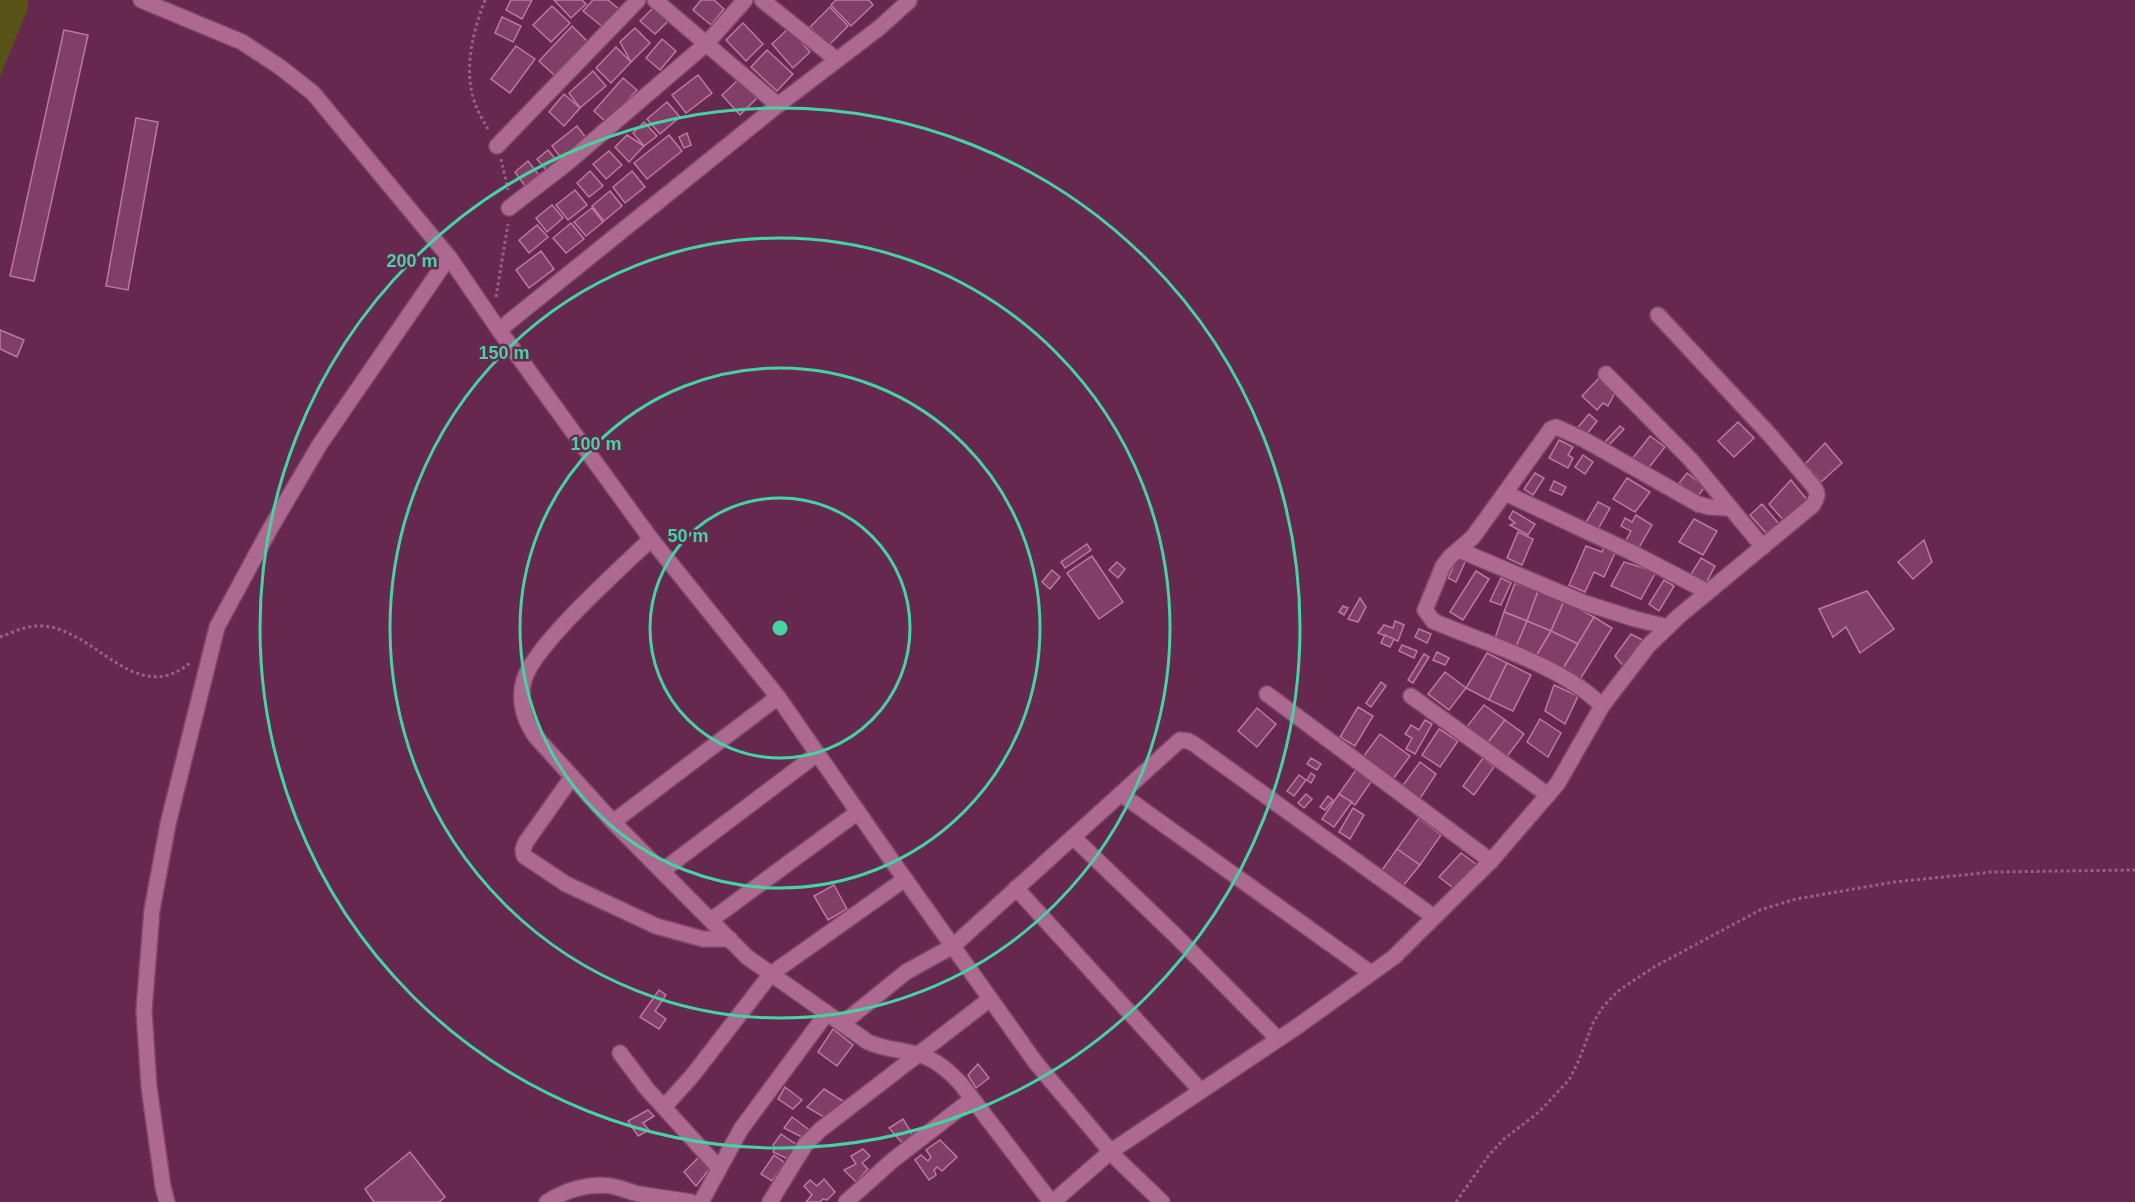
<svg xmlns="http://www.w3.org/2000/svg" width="2135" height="1202" viewBox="0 0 2135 1202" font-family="Helvetica,sans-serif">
  <rect width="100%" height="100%" fill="#67284f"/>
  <polygon fill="#575215" points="0,0 28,0 28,8 0,77"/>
  <g fill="#813f67" stroke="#be77a0" stroke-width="1.5">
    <polygon points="511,0 532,0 522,19 506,10"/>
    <polygon points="554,0 582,0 586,4 571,18"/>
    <polygon points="593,0 608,0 620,10 604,28 583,11"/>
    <polygon points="701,0 714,0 724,9 711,25 693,10"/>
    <polygon points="836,0 869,0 873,5 851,26 831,5"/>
    <polygon points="552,6 570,23 551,42 533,25"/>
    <polygon points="655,6 669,20 655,34 640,21"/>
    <polygon points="830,7 848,26 828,46 810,27"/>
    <polygon points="502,17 521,26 513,42 495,33"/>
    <polygon points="743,23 763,44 746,61 726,40"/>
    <polygon points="572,26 588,42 555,76 539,61"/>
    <polygon points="635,28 650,43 631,62 620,42"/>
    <polygon points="789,28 810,52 793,68 772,44"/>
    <polygon points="64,30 88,35 34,281 10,276"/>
    <polygon points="662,39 676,51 660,70 646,58"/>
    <polygon points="516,46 535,59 510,93 491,79"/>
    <polygon points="616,47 631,62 611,83 596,68"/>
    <polygon points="767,50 793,74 777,91 751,67"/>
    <polygon points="593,71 606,86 580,108 569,93"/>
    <polygon points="698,75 712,93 686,113 672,95"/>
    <polygon points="623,78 637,90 607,123 594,111"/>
    <polygon points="739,79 757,98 740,115 722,95"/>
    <polygon points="564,94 580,108 564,126 549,112"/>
    <polygon points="667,102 680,117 660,134 647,119"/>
    <polygon points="136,118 158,122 128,290 106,286"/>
    <polygon points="644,122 657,136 644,146 633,133"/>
    <polygon points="577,126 587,139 561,158 552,146"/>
    <polygon points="687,133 691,145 684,148 679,137"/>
    <polygon points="627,135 644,146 629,162 615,147"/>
    <polygon points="669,135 682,151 647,179 634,163"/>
    <polygon points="548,150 558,162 547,171 537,159"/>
    <polygon points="609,151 622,165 606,179 593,164"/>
    <polygon points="528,161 542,179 528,190 515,172"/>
    <polygon points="590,171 603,186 589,197 577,183"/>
    <polygon points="632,171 645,187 625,203 613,187"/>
    <polygon points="575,190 587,205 568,220 556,205"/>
    <polygon points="610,191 622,206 604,221 592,206"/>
    <polygon points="552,205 563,218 547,232 536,218"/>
    <polygon points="592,208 603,222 586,236 574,222"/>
    <polygon points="571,223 584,239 566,253 553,238"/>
    <polygon points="537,225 548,237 529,253 519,240"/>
    <polygon points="541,251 554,269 529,288 516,270"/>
    <polygon points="0,330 24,340 17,357 0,349"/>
    <polygon points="1600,377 1616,391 1608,406 1603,403 1597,410 1582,396"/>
    <polygon points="1589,414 1597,421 1583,439 1575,431"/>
    <polygon points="1738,422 1754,438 1734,457 1718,441"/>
    <polygon points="1620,426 1624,429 1609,445 1605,442"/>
    <polygon points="1650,436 1665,447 1647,470 1632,459"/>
    <polygon points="1559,440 1573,447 1568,455 1573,458 1568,468 1549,458"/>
    <polygon points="1825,443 1842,463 1821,482 1805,464"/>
    <polygon points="1583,455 1593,462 1585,474 1575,467"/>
    <polygon points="1535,473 1544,478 1533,495 1524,489"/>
    <polygon points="1687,473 1705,487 1697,497 1679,483"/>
    <polygon points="1627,478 1650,492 1635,512 1613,499"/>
    <polygon points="1791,480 1808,501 1785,522 1769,504"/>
    <polygon points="1554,481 1566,487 1562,495 1550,490"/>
    <polygon points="1598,502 1610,508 1597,531 1582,529"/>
    <polygon points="1762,504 1781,526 1766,533 1750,515"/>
    <polygon points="1513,511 1535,524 1528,535 1510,525 1515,523 1509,518"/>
    <polygon points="1636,515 1652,525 1637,551 1624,544 1631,531 1621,526 1625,518 1632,522"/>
    <polygon points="1694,519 1717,531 1703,555 1679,542"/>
    <polygon points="1518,532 1533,539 1522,565 1507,558"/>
    <polygon points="1924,540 1932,562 1913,579 1898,562"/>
    <polygon points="1087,544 1091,550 1065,568 1061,562"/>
    <polygon points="1586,546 1602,552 1604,546 1616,551 1604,577 1594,572 1585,592 1569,585"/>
    <polygon points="1092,556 1123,602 1099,619 1067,573"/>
    <polygon points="1458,557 1466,560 1456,582 1448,578"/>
    <polygon points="1701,558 1715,566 1705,585 1690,576"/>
    <polygon points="1117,562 1125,569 1118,578 1109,570"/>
    <polygon points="1624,562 1656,572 1641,599 1611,586"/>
    <polygon points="1052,570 1060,577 1050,589 1042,582"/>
    <polygon points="1476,571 1489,579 1463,620 1450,612"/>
    <polygon points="1501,578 1511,583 1501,605 1490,601"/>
    <polygon points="1664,580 1674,586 1659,611 1649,604"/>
    <polygon points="1515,583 1538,591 1527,621 1504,612"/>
    <polygon points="1538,591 1564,601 1551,631 1527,621"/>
    <polygon points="1867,591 1894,629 1860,653 1846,627 1833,637 1819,609"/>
    <polygon points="1360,598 1366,607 1358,622 1348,619"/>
    <polygon points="1564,601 1594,617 1578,644 1551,631"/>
    <polygon points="1343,606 1348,608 1344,615 1339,612"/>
    <polygon points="1504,612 1527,621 1515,649 1494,641"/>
    <polygon points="1594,617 1612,628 1579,681 1562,670"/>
    <polygon points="1395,621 1404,625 1398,641 1378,633 1384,625 1393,628"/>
    <polygon points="1527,621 1551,631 1535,658 1515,649"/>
    <polygon points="1419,629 1431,634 1427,643 1415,637"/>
    <polygon points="1551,631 1578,644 1562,670 1535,658"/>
    <polygon points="1631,634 1648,643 1625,668 1615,656"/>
    <polygon points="1385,635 1394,639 1390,647 1381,643"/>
    <polygon points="1402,645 1417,651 1414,658 1399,651"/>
    <polygon points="1437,652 1449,658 1445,665 1433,660"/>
    <polygon points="1487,653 1507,663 1489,700 1466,688"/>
    <polygon points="1424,654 1429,657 1413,683 1408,680"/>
    <polygon points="1507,663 1531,675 1513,711 1489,700"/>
    <polygon points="1445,672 1466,688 1449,710 1428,694"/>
    <polygon points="1381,682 1386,686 1371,707 1366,703"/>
    <polygon points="1554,685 1578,696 1565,724 1545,711"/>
    <polygon points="1484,705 1505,720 1486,745 1465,729"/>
    <polygon points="1358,707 1373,716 1355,746 1340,737"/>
    <polygon points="1257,708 1276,724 1257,747 1238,731"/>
    <polygon points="1540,719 1561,733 1548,757 1527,742"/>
    <polygon points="1425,720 1432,724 1415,754 1406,749 1412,738 1405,734 1411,725 1419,730"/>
    <polygon points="1505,720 1524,734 1505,759 1486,745"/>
    <polygon points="1439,729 1458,741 1440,767 1422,755"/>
    <polygon points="1380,734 1410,756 1393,779 1363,757"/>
    <polygon points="1311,758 1321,764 1317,770 1307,764"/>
    <polygon points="1483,758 1494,767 1474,795 1463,786"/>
    <polygon points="1420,762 1436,774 1419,800 1401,788"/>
    <polygon points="1358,767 1373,779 1355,805 1339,794"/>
    <polygon points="1311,773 1315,776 1311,783 1307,780"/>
    <polygon points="1299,775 1306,780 1294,796 1287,791"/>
    <polygon points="1306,794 1312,799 1304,808 1298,803"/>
    <polygon points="1339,794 1352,802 1334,827 1322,819"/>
    <polygon points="1328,796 1333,800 1325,810 1320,807"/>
    <polygon points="1353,808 1364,815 1350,839 1339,832"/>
    <polygon points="1419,818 1441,835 1420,865 1397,849"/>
    <polygon points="1397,849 1420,865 1403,886 1382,870"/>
    <polygon points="1461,853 1480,867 1456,890 1439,877"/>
    <polygon points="834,885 847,909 828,920 814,896"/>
    <polygon points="659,990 666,995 655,1011 666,1019 659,1029 640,1017"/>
    <polygon points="833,1029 853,1045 837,1066 818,1052"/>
    <polygon points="978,1064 989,1078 976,1088 968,1075"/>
    <polygon points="785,1087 802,1100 793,1109 778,1099"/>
    <polygon points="824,1089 846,1103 829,1120 807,1107"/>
    <polygon points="648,1110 654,1116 643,1123 649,1130 638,1136 628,1121"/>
    <polygon points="792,1117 811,1131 804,1138 784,1128"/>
    <polygon points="903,1119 914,1137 904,1145 889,1128"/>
    <polygon points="781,1134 797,1145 788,1159 773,1152 775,1149 773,1145"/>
    <polygon points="940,1140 957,1157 942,1171 937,1167 934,1170 936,1175 929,1180 915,1160 921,1155 928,1161 931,1157 926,1150"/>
    <polygon points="863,1149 870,1156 862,1163 868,1169 856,1182 844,1170 856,1164 851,1156"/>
    <polygon points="410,1152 445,1197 439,1202 374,1202 365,1189"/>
    <polygon points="774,1155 785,1163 772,1181 761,1174"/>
    <polygon points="700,1156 711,1167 696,1186 684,1172"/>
    <polygon points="824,1179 835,1192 827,1200 823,1199 820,1202 806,1202 812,1195 804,1186 810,1180 817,1186"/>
  </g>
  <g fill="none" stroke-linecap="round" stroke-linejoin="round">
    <defs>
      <g id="street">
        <polyline points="655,0 778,105"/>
        <polyline points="762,0 837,60"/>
        <polyline points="497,146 638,0"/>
        <polyline points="509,208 566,164 706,44 745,0"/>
        <polyline points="499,330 778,105 879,28 909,1"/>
        <polyline points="1606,374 1691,460 1763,547"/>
        <polyline points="1505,493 1629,551 1708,592"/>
        <path d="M 651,539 C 621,568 535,644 524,680 C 518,701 524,720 536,737 L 613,822 L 778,697"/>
        <polyline points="1459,550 1585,603 1635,619 1668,627"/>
        <polyline points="1267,694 1491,861"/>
        <polyline points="1411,696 1548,795"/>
        <path d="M 1602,706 C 1564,666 1484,643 1433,621 L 1425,610 L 1443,566 L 1450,557 L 1473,537 L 1551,429 L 1556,427 L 1583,439 L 1698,504 L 1709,507 L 1730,508"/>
        <polyline points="572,777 526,842 523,849 524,856 566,884 656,926 703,939 730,939"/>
        <polyline points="1121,794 1371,973"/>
        <path d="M 613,822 L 747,957 L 868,1042 C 886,1050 905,1050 923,1056 C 938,1061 950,1072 961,1084 L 1051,1202"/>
        <polyline points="1073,837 1176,936 1278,1039"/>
        <polyline points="662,871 817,754"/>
        <polyline points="1016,888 1201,1091"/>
        <polyline points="711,920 858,812"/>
        <polyline points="842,1024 906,972 953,946 1180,740 1188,741 1194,744 1434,917"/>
        <polyline points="620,1053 647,1089 719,1168"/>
        <polyline points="664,1107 692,1076 771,974 905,879"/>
        <polyline points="167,1202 163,1187 149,1087 144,1010 152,910 168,824 217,627 270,529 320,444 449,257"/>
        <path d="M 547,1202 C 567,1189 592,1182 616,1187 C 623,1189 631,1192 639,1194 C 656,1197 673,1199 691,1202"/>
        <polyline points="701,1202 741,1129 827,1013"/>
        <polyline points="770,1202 805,1145 820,1130 990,999"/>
        <polyline points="846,1202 893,1160 972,1099"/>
        <path d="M 1053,1202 L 1110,1152 L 1298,1026 L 1394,957 L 1491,861 L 1558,783 L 1602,706 L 1648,646 L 1679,616 L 1813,505 C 1817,497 1819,494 1814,487 L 1769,434 L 1658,315"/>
      </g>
      <polyline id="secondary" points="141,0 242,42 280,67 313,93 449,257 499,330 651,539 778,697 890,858 1036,1063 1117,1159 1162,1202"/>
    </defs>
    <use href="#street" stroke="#7e476a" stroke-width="18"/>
    <use href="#secondary" stroke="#7e476a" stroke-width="18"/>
    <g stroke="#976081" stroke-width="3" stroke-dasharray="3 3" stroke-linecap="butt">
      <path d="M 485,0 C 474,29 464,65 473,97 C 476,109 483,120 489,131"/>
      <polyline points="501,159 508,190"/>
      <polyline points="496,297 508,224"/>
      <path d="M 0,637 C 11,633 23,627 35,626 C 93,622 134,711 191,662"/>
      <polyline points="1456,1202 1489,1155 1504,1139 1539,1112 1569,1080 1579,1060 1593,1023 1602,1008 1618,991 1654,967 1760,910 1796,899 1894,882 1992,872 2135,870"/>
    </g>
    <use href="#street" stroke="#ae6991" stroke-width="15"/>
    <use href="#secondary" stroke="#ae6991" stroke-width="15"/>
  </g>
  <g fill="none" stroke="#43d4a0" stroke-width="3">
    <circle cx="780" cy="628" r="130"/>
    <circle cx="780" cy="628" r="260"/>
    <circle cx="780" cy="628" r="390"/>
    <circle cx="780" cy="628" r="520"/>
  </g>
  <circle cx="780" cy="628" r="9" fill="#43d4a0" stroke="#67284f" stroke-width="3"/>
  <g font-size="18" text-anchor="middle" font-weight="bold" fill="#43d4a0" stroke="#67284f" stroke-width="5" stroke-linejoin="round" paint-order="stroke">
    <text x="412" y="267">200 m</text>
    <text x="504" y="359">150 m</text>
    <text x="596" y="450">100 m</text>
    <text x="688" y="542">50 m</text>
  </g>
</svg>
